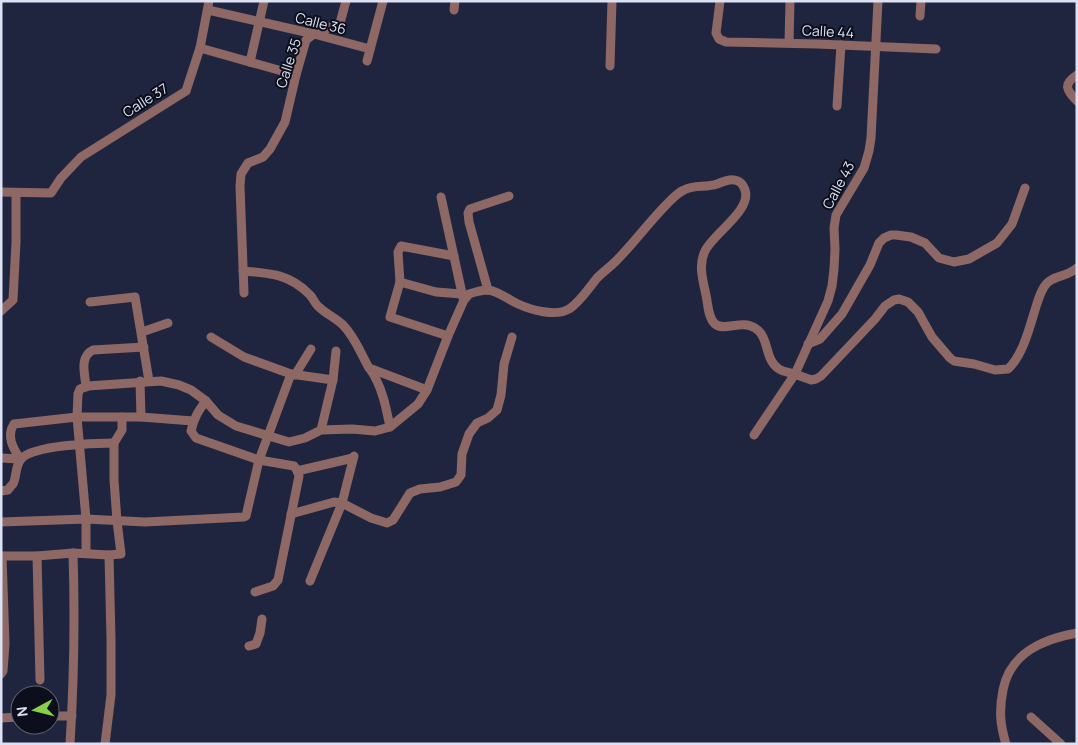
<svg xmlns="http://www.w3.org/2000/svg" width="1078" height="745" viewBox="0 0 1078 745" font-family="Manrope,sans-serif">
  <rect width="100%" height="100%" fill="#1f253f"/>
  <g fill="none" stroke-linecap="round" stroke-linejoin="round">
    <g stroke="#8e6865" stroke-width="9">
      <polyline points="720,1 716,33 719,39 726,42 817,44 936,49"/>
      <polyline points="208,10 314,34 370,49"/>
      <polyline points="454,10 455,1"/>
      <polyline points="920,16 921,1"/>
      <polyline points="789,43 790,1"/>
      <polyline points="200,48 296,75"/>
      <polyline points="367,61 383,1"/>
      <polyline points="250,62 264,1"/>
      <polyline points="610,66 612,1"/>
      <path d="M 1077,75 C 1063,84 1066,90 1077,101"/>
      <polyline points="837,106 841,45"/>
      <polyline points="1,192 51,193 61,178 81,157 186,91 200,48 209,1"/>
      <polyline points="441,197 463,298"/>
      <polyline points="454,256 401,246 398,252 400,282 436,292 462,294"/>
      <path d="M 243,271 C 270,273 290,274 310,295 C 313,298 315,304 319,307 C 326,314 336,318 343,325 C 355,337 361,354 369,368 L 427,390"/>
      <polyline points="400,282 390,317 448,336"/>
      <polyline points="488,290 469,222 468,213 470,209 509,196"/>
      <polyline points="244,293 240,186 241,174 248,163 263,157 270,149 285,122 296,75 306,40 314,34 340,23 346,1"/>
      <polyline points="90,302 135,297 149,381"/>
      <polyline points="1,311 13,300 16,242 16,193"/>
      <polyline points="142,332 168,323"/>
      <polyline points="211,337 244,357 291,374 333,380 321,430"/>
      <polyline points="808,344 820,339 842,314 870,265 879,243 884,238 891,235 896,235 911,237 925,243 939,258 954,262 969,259 997,243 1012,224 1025,188"/>
      <path d="M 370,369 C 382,386 386,407 390,427"/>
      <polyline points="295,375 311,349"/>
      <polyline points="333,380 336,351"/>
      <polyline points="140,381 141,417"/>
      <path d="M 86,387 C 85,374 79,357 93,350 L 144,347"/>
      <path d="M 206,401 C 198,411 194,418 191,431 L 196,438 L 259,460 L 294,466 L 297,470 L 299,476 L 278,580 L 273,586 L 255,592"/>
      <polyline points="754,435 795,374 828,301 832,286 834,269 835,249 834,228 836,215 864,168 869,151 871,138 878,1"/>
      <polyline points="1,458 20,459"/>
      <path d="M 20,459 C 13,448 6,436 14,424 L 77,417 L 141,417 L 193,421"/>
      <polyline points="297,471 353,458"/>
      <path d="M 1,491 L 8,490 C 9,488 11,486 13,484 C 17,476 15,466 21,459 C 33,445 95,443 114,443"/>
      <polyline points="291,514 334,502 342,503 371,518 387,523 393,520 410,493 420,489 440,487 456,482 461,475 462,454 469,434 477,423 488,418 497,410 501,395 504,364 512,337"/>
      <polyline points="1,522 86,519 145,522 244,517 246,516 259,460 291,374"/>
      <path d="M 86,553 L 86,519 L 77,417 L 78,394 L 80,389 L 88,386 L 161,381 L 179,385 L 191,390 L 206,401 L 218,415 L 236,426 L 289,442 L 305,438 L 321,430 L 352,429 L 375,431 L 390,427 L 418,404 L 427,390 L 448,336 L 464,300 L 469,294 C 475,292 481,290 488,290 C 498,291 509,300 518,304 C 531,310 556,317 569,309 C 578,304 590,287 597,278 C 603,272 610,267 616,261 C 634,243 649,222 667,204 C 672,199 677,193 684,190 C 694,184 706,188 717,184 C 727,180 740,175 745,190 C 752,210 713,234 705,251 C 698,265 703,281 706,295 C 708,304 708,318 715,324 C 724,332 742,319 755,328 C 770,337 764,360 779,369 C 783,372 789,372 793,374 C 799,375 805,378 811,380 L 816,379 L 821,376 L 875,319 L 885,306 L 894,300 L 899,299 L 908,302 L 918,312 L 932,337 L 950,358 L 954,361 L 974,364 L 995,370 L 1008,369 C 1022,356 1029,330 1034,313 C 1037,304 1039,295 1044,287 C 1051,275 1068,277 1077,268"/>
      <polyline points="1,556 37,556 73,553 109,555 121,554 117,521 114,480 114,443 122,430 122,417"/>
      <polyline points="37,556 40,680"/>
      <polyline points="310,581 342,503 354,456"/>
      <polyline points="249,646 256,644 260,633 262,619"/>
      <polyline points="1,674 3,671 5,644 2,556"/>
      <polyline points="50,716 72,716"/>
      <polyline points="1031,717 1061,744"/>
      <polyline points="1,718 20,717"/>
      <path d="M 70,744 C 74,680 75,616 73,553"/>
      <polyline points="105,744 111,695 111,639 109,555"/>
      <path d="M 1006,744 C 1000,725 999,710 1003,690 C 1010,653 1043,639 1077,633"/>
    </g>
  </g>
  <g text-anchor="middle" dominant-baseline="central" stroke-width="4" stroke-linejoin="round" paint-order="stroke">
    <g font-size="14" fill="#dce1f3" stroke="#0c0f1b">
      <text transform="translate(321 23) rotate(14)">Calle 36</text>
      <text transform="translate(828 31) rotate(3)">Calle 44</text>
      <text transform="translate(288 63) rotate(-72)">Calle 35</text>
      <text transform="translate(145 100) rotate(-32)">Calle 37</text>
      <text transform="translate(838 185) rotate(-62)">Calle 43</text>
    </g>
  </g>
  <rect width="1078" height="745" fill="none" stroke="#dce1f3" stroke-width="5"/>
  <g transform="translate(35 710) rotate(263)"><circle r="24" fill="#0c0f1b" stroke="#5f6371"/>
  <path d="M0-4L9 19L0 12L-9 19Z" fill="#88cf4a"/>
  <text y="-8" font-size="14" font-weight="bold" text-anchor="middle" fill="#dce1f3">N</text>
  </g>
</svg>
